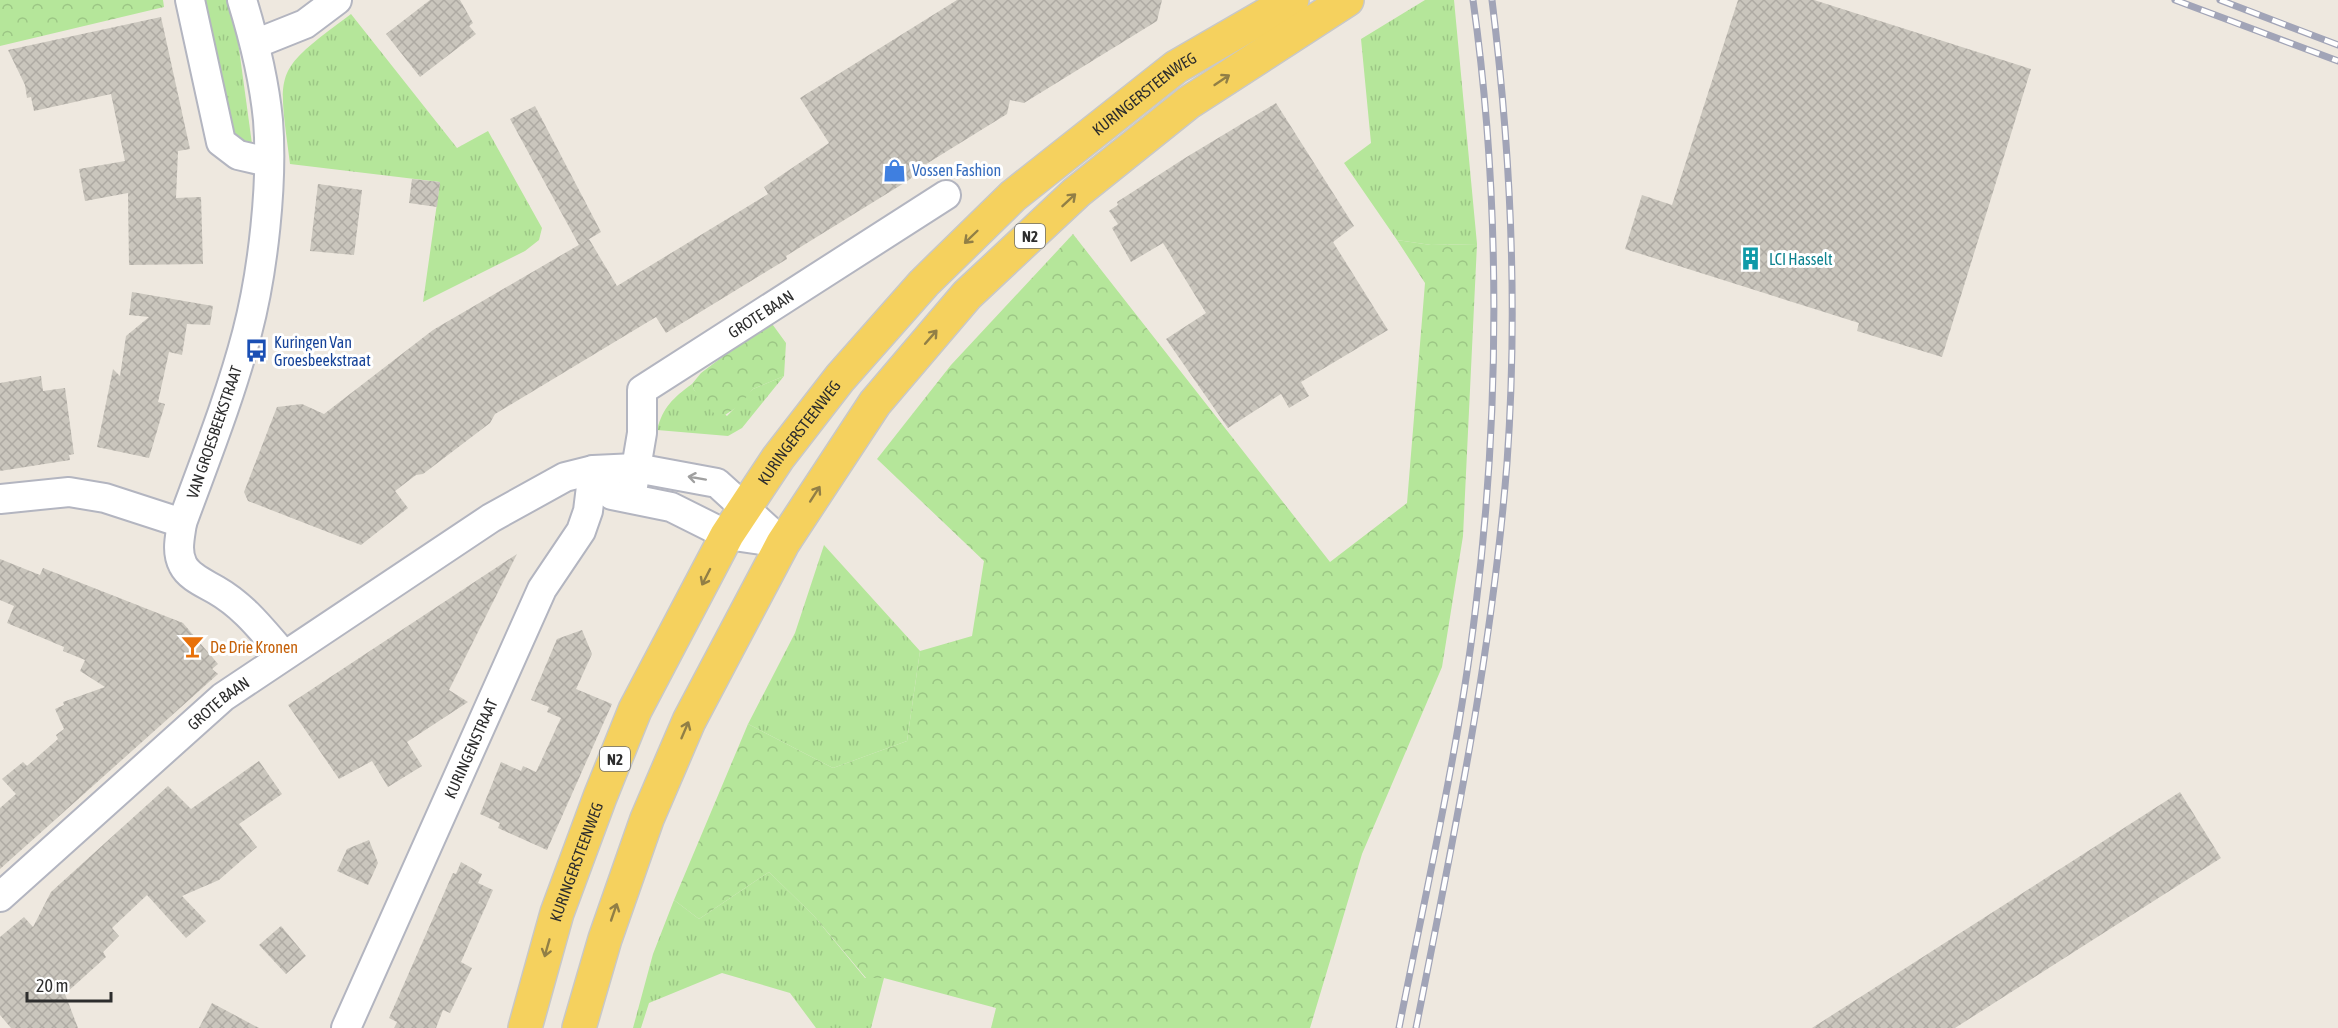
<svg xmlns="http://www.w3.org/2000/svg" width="2338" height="1028" viewBox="0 0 2338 1028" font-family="'Asap Condensed',sans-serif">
  <defs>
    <pattern id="grass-tufts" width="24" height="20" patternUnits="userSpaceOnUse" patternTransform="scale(1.5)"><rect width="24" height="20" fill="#b5e69a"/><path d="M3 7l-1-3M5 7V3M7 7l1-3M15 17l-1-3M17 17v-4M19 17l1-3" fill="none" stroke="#9cc685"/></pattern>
    <pattern id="forest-crowns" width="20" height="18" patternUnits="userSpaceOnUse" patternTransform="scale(1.5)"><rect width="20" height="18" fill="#b5e69a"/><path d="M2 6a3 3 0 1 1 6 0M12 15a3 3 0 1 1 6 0" fill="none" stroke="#9cc685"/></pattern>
    <pattern id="building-cross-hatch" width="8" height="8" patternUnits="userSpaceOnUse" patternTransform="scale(1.5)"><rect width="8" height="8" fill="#cac6bd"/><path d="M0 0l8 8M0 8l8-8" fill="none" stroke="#aeaaa3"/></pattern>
  </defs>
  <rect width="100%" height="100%" fill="#eee8df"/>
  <g fill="url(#grass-tufts)">
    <polygon points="197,0 227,0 237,34 252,144 230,139"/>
    <polygon points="1425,0 1454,0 1477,244 1431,245 1397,240 1344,163 1371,143 1361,39"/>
    <path d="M 351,14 L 457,148 L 488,131 L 542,228 L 539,240 L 525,251 L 423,302 L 440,182 L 290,164 C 278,68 272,73 351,14 Z"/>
    <path d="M 784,376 L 742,428 L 728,436 L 657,430 C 663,407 673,398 692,384 L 694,390 L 727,416 L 753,389 Z"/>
    <polygon points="824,545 920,651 907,741 833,768 748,724 795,633"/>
    <polygon points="769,872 814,916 865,978 884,978 871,1028 816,1028 790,993 722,973 649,1003 641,1028 633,1028 653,954 674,900 699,919"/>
  </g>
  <g fill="url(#forest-crowns)">
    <polygon points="0,0 163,0 164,7 0,46"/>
    <polygon points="1073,234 1330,562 1407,503 1425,283 1397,240 1431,245 1477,244 1463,536 1442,667 1362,854 1310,1028 991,1028 996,1008 884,978 866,978 814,916 769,872 699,919 674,900 748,724 833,768 907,741 920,651 972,636 984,561 877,459 951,365"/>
    <polygon points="770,321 786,343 784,376 753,389 740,405 719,419 694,390 692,384 701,373"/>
  </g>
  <g fill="url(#building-cross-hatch)">
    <polygon points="430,0 460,0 473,23 469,26 476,34 420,77 386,34"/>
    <polygon points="957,0 1162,0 1157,21 1024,103 1010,100 1007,114 923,166 909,180 786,256 787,259 666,333 656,317 495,414 490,423 423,474 416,475 395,491 408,508 361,545 248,501 244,492 277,407 302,404 324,414 433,330 589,239 617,286 768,194 764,187 829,143 800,98"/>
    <polygon points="1738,0 1814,0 2031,69 1942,357 1857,331 1859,323 1625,249 1642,195 1672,205"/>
    <polygon points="161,17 190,149 178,151 176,198 201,197 203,264 129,265 128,193 85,201 79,169 125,161 111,94 34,111 31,97 27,98 25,85 8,50"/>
    <polygon points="1276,103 1354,226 1333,242 1388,330 1301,382 1309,396 1289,408 1281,394 1228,428 1166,339 1206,313 1163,243 1131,262 1112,228 1118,224 1109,211 1118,205 1117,202 1185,158"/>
    <polygon points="535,106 601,232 579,245 510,119"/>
    <polygon points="412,179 440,182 437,207 409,203"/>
    <polygon points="318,184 362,190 354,255 310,251"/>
    <polygon points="132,292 213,306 210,325 187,324 182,355 169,352 158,402 165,404 149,458 97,447 113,369 120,376 126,336 149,317 129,315"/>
    <polygon points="41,376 43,391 65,388 74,454 69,455 70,460 0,471 0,383"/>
    <polygon points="517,554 449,690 468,702 407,742 422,766 388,787 372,761 339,779 288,705"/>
    <polygon points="0,559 40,575 43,568 183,623 218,664 212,669 218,674 0,869 0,808 16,794 2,779 23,762 27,766 58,739 56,735 64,729 55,709 64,705 63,702 105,687 80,671 85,660 63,651 64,647 7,623 14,606 0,600"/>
    <polygon points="582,630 592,654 576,689 612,704 547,850 498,828 500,823 480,814 501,762 521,771 523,766 536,772 561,718 547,712 549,707 531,700 557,639"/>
    <polygon points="259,761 282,794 239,824 257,847 219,880 182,896 206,921 186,938 147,895 112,928 119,936 103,952 106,957 65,994 78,1028 11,1028 0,1015 0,937 24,917 33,927 51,892 168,786 191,809"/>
    <polygon points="2180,792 2221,858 1955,1028 1812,1028"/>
    <polygon points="369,840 378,863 368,885 337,871 347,849"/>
    <polygon points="461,862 482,874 478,883 493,890 461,962 472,968 450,1013 443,1010 436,1028 394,1028 397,1022 389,1018 453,873 456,874"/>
    <polygon points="281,926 306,956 286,974 259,945"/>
    <polygon points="212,1003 259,1028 199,1028"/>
  </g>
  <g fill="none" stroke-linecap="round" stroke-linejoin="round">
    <defs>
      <g id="minor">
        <polyline points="190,0 221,142 238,155 268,162"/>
        <path d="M 242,0 C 254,39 264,79 268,120 C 273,183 263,272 247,333 C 230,398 205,460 182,523 C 180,537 176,552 183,565 C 189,577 204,583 216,590 C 244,606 262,630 283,654"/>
        <polyline points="255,44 305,24 337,0"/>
        <polyline points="612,495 671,507 727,535 783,543"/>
        <path id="s1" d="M 631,498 L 642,433 L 642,390 L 946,195"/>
        <polyline points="0,499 69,492 105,498 182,523"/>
        <path id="s2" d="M 0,897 L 223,697 L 491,518 L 565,477 L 593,470 L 636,468 L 717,483 L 783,543"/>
        <path id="s3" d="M 346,1028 L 542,589 L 581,531 L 588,511 L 593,470"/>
      </g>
      <g id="primary">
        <path id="s4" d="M 525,1028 L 557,913 L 600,797 L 635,710 L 727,535 L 778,458 L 840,378 L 924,283 L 1013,196 L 1176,67 L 1292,0"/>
        <polyline points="579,1028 605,939 647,819 689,721 783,543 875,403 967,295 1077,192 1188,103 1347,0"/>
      </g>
    </defs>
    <use href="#minor" stroke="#b3b5c0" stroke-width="32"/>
    <use href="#primary" stroke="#c8c8c8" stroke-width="36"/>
    <use href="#minor" stroke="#fff" stroke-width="28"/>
    <use href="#primary" stroke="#f5d15e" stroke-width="33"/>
    <defs>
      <g id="rail">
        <polyline points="2175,0 2338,61"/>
        <polyline points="2220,0 2338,45"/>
        <path d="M 1399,1028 C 1426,890 1458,753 1475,613 C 1500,415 1501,198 1473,0"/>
        <path d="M 1416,1028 C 1453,840 1492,654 1507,463 C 1518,309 1511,153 1492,0"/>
      </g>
    </defs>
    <use href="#rail" stroke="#a1a4b7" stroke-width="7"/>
    <use href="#rail" stroke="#fff" stroke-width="4.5" stroke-dasharray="14" stroke-linecap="butt"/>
  </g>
  <defs><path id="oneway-shaft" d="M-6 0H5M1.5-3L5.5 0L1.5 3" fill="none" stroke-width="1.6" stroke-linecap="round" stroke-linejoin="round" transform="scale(1.5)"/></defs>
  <g stroke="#917f46">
    <use href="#oneway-shaft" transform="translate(1222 80) rotate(-34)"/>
    <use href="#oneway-shaft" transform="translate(1069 200) rotate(-43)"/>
    <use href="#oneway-shaft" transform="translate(971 237) rotate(136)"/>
    <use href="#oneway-shaft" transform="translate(931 337) rotate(-49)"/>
    <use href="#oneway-shaft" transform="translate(815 494) rotate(-57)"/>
    <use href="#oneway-shaft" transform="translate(706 577) rotate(117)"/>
    <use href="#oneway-shaft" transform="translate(685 730) rotate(-67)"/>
    <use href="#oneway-shaft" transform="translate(614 912) rotate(-71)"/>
    <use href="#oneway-shaft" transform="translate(547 948) rotate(106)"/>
  </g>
  <use stroke="#a0a0a0" href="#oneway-shaft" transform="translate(697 478) rotate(-170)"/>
  <defs>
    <symbol id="shop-bare" viewBox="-9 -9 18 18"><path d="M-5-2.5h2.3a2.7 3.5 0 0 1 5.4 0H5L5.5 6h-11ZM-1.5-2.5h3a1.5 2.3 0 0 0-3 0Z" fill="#3f7fe0" stroke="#fff" stroke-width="2.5" paint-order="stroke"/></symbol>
    <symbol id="building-bare" viewBox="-9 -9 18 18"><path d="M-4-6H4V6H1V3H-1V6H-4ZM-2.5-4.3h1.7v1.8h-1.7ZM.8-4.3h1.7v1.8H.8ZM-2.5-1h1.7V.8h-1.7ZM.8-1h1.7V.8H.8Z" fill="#0f9aa8" stroke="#fff" stroke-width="2.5" paint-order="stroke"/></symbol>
    <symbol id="bus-bare" viewBox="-9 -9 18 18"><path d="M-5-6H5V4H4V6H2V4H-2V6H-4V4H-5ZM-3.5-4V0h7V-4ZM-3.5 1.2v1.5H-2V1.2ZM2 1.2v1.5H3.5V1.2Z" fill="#1a4fb4" stroke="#fff" stroke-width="2.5" paint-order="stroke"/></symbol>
    <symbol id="bar-bare" viewBox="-9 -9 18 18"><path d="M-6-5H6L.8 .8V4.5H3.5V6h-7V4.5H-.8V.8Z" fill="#e8710a" stroke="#fff" stroke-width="2.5" paint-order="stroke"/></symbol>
  </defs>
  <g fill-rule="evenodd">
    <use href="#shop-bare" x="878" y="154" width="33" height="33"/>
    <use href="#building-bare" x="1734" y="242" width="33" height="33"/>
    <use href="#bus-bare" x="240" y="334" width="33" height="33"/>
    <use href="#bar-bare" x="176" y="630" width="33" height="33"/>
  </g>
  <g text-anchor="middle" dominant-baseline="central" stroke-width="6" stroke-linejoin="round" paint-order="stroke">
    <g fill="#fff" stroke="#6c6c6c" stroke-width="1.5">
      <rect x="1015" y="224" width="30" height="24" rx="4.5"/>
      <rect x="600" y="747" width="30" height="24" rx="4.5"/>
    </g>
    <g font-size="15" font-weight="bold" fill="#2d2d2d">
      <text x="1030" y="236">N2</text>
      <text x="615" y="759">N2</text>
    </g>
    <g font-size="16" fill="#2d2d2d" stroke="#fff">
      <text stroke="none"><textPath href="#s4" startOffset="1146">KURINGERSTEENWEG</textPath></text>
      <text stroke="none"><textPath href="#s1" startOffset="250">GROTE BAAN</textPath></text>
      <text transform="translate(214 432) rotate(-71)">VAN GROESBEEKSTRAAT</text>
      <text stroke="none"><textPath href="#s4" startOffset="660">KURINGERSTEENWEG</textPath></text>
      <text stroke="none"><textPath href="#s2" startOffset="292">GROTE BAAN</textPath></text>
      <text stroke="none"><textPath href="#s3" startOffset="306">KURINGENSTRAAT</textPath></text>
      <text stroke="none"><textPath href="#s4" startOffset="174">KURINGERSTEENWEG</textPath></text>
    </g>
    <g font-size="16" fill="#366cbe" stroke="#fff" text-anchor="start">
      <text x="912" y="170">Vossen Fashion</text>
    </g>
    <g font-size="16" fill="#0d838f" stroke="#fff" text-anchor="start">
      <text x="1769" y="259">LCI Hasselt</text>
    </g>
    <g font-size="16" fill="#164399" stroke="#fff" text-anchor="start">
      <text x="274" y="342">Kuringen Van<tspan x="274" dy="18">Groesbeekstraat</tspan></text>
    </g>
    <g font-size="16" fill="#c56008" stroke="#fff" text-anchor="start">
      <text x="210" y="647">De Drie Kronen</text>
    </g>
  </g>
  <path d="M27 992v9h84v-9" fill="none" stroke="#2d2d2d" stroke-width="3"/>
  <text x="36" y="992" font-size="18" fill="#2d2d2d" stroke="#ffffff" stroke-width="4.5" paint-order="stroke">20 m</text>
</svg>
